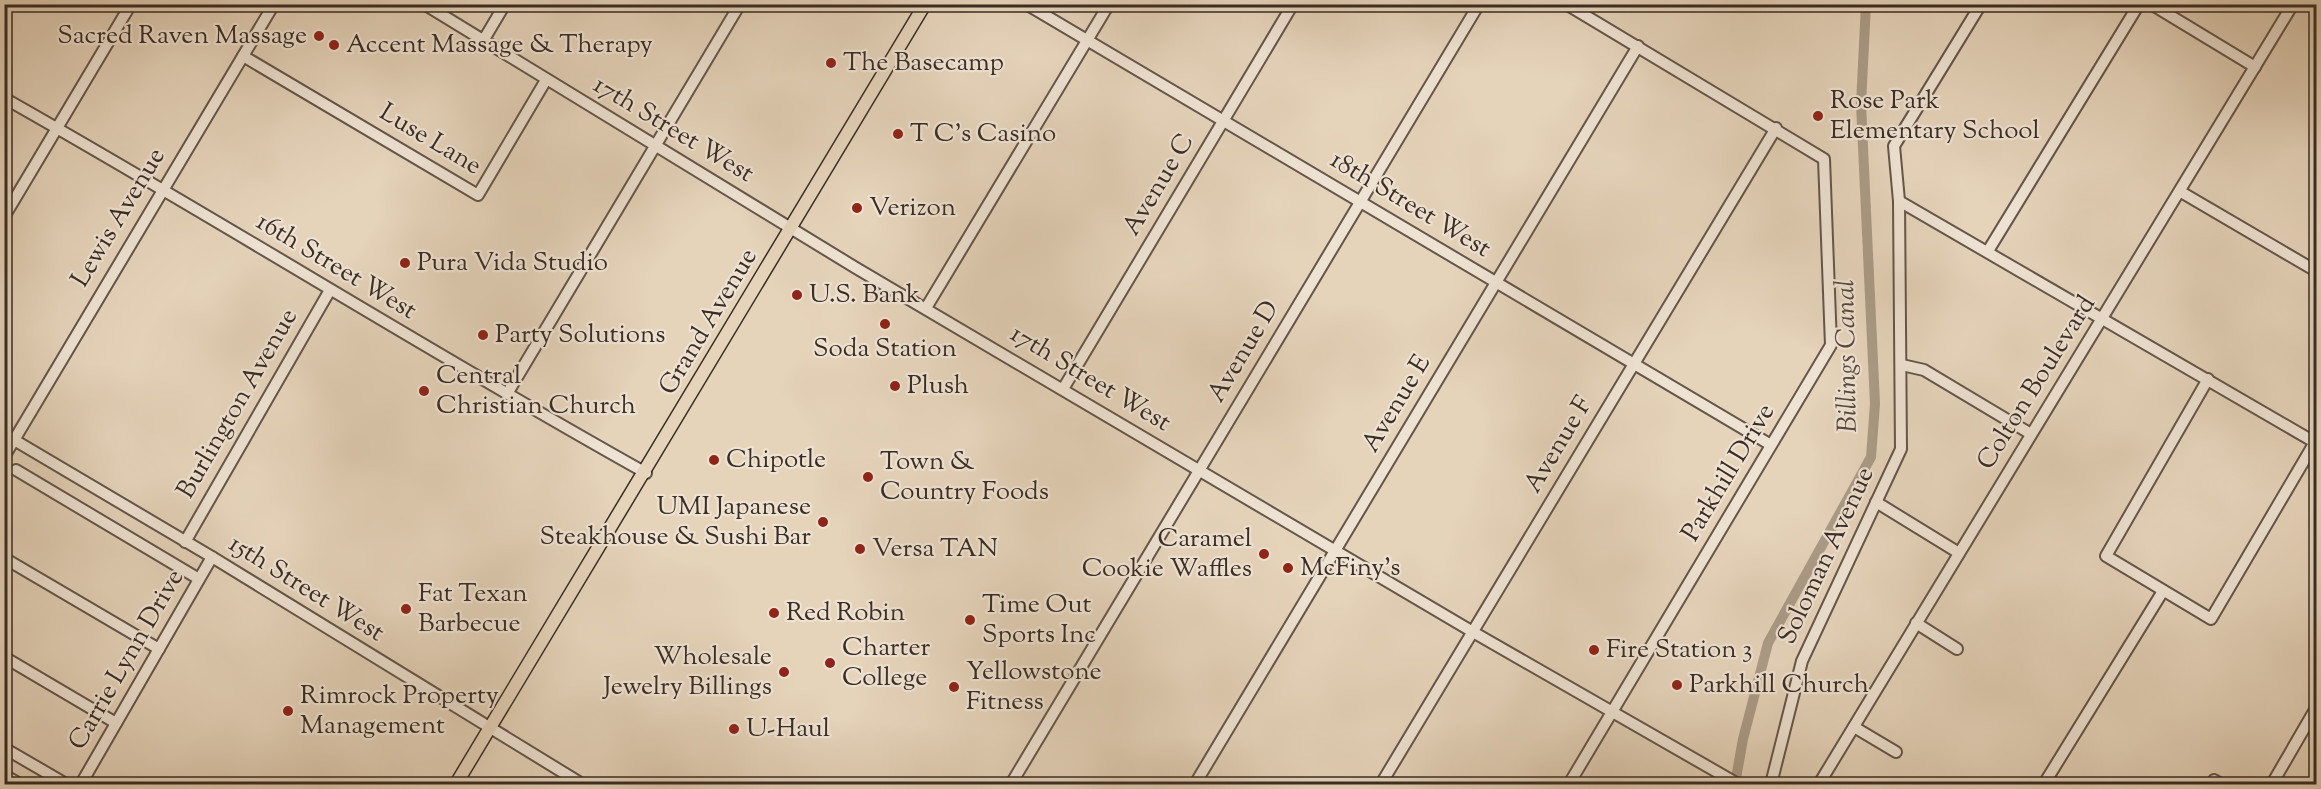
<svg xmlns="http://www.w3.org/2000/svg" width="2321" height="789" viewBox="0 0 2321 789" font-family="'Sorts Mill Goudy',serif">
  <rect width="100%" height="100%" fill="#e5d3ba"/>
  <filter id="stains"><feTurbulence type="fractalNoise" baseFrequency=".00333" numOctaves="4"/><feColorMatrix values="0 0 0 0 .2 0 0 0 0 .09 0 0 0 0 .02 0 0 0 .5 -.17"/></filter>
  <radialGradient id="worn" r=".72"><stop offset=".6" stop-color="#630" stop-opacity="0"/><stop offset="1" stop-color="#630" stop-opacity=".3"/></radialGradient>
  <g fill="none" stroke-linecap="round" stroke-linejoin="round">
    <polyline stroke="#ab9b87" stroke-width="10" points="1735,784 1743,739 1768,643 1871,457 1875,404 1861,104 1866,4"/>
    <defs>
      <g id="minor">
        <polyline points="424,4 856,268 1473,632 1738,784"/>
        <polyline points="1026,4 1771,445"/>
        <polyline points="1566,4 1824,159 1831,345 1569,784"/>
        <polyline points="2151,4 2255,67"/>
        <polyline points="483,41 505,4"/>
        <polyline points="243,56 478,195 546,80"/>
        <path d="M 4,98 C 220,220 429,352 646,473"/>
        <polyline points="2181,192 2316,271"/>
        <polyline points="1899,201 2316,443"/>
        <polyline points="4,217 131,4"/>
        <polyline points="1988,251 2139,4"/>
        <polyline points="926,308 1109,4"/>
        <polyline points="1902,365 1924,370 2031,434"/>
        <polyline points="2208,379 2106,556 2211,619 2315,442"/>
        <polyline points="1063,389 1293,4"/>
        <polyline points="507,394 740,4"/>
        <polyline points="4,434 212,557 582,784"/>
        <polyline points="4,457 274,4"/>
        <polyline points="16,470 199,579"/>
        <polyline points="1876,502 1959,553"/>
        <polyline points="185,542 330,290"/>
        <polyline points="4,558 159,649"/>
        <polyline points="1916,623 1957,649"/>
        <polyline points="4,657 116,723"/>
        <polyline points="1854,727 1896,752"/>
        <polyline points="4,748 66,784"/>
        <polyline points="4,775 20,784"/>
        <polyline points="2214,780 2221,784"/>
        <polyline points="81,784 212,557"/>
        <polyline points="1011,784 1479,4"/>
        <polyline points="1195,784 1638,46"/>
        <polyline points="1381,784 1776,128"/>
        <polyline points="1771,784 1802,661 1901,449 1899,201 1894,146 1981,4"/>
        <polyline points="1819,784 2293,4"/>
        <polyline points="2044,784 2163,591"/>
        <polyline points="2272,784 2316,708"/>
      </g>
      <polyline id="major" points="456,784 925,4"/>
    </defs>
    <use href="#minor" stroke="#64564a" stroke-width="14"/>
    <use href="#major" stroke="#392d25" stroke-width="15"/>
    <use href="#minor" stroke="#eee2d2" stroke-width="10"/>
    <use href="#major" stroke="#e5d3ba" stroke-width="12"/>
  </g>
  <g fill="#8f2418" stroke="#eee2d2" stroke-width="2">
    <circle cx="319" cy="36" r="6"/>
    <circle cx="334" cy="45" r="6"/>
    <circle cx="831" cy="63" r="6"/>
    <circle cx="1818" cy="116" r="6"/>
    <circle cx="898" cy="134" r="6"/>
    <circle cx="857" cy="208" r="6"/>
    <circle cx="405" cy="263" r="6"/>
    <circle cx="797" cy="295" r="6"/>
    <circle cx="885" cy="324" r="6"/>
    <circle cx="483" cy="335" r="6"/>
    <circle cx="895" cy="386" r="6"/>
    <circle cx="424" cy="391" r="6"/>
    <circle cx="714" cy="460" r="6"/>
    <circle cx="868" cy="477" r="6"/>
    <circle cx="823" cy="522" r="6"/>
    <circle cx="860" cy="549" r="6"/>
    <circle cx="1264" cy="554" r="6"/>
    <circle cx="1288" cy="568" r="6"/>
    <circle cx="406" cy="609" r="6"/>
    <circle cx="774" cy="613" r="6"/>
    <circle cx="970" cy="620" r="6"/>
    <circle cx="1594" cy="650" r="6"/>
    <circle cx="830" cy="663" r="6"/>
    <circle cx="784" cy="672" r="6"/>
    <circle cx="1677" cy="685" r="6"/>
    <circle cx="954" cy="687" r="6"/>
    <circle cx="288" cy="711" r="6"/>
    <circle cx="734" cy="729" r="6"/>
  </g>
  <g text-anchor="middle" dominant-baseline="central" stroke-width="4.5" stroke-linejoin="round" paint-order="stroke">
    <g font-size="26" fill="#392d25" stroke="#eee2d2" text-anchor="start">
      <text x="307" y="36" text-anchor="end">Sacred Raven Massage</text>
      <text x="346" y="45">Accent Massage &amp; Therapy</text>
      <text x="843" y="63">The Basecamp</text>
      <text x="1830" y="101">Rose Park<tspan x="1830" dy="30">Elementary School</tspan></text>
      <text x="910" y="134">T C's Casino</text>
      <text x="869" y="208">Verizon</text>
      <text x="417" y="263">Pura Vida Studio</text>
      <text x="809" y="295">U.S. Bank</text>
      <text x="495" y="335">Party Solutions</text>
      <text x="885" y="349" text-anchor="middle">Soda Station</text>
      <text x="436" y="376">Central<tspan x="436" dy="30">Christian Church</tspan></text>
      <text x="907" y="386">Plush</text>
      <text x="726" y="460">Chipotle</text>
      <text x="880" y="462">Town &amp;<tspan x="880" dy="30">Country Foods</tspan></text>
      <text x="811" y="507" text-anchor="end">UMI Japanese<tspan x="811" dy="30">Steakhouse &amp; Sushi Bar</tspan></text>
      <text x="1252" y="539" text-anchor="end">Caramel<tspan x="1252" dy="30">Cookie Waffles</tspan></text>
      <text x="872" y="549">Versa TAN</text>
      <text x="1300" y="568">McFiny's</text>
      <text x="418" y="594">Fat Texan<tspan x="418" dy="30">Barbecue</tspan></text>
      <text x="982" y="605">Time Out<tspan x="982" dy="30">Sports Inc</tspan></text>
      <text x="786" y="613">Red Robin</text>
      <text x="842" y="648">Charter<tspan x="842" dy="30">College</tspan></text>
      <text x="1606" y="650">Fire Station 3</text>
      <text x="772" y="657" text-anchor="end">Wholesale<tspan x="772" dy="30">Jewelry Billings</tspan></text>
      <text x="966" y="672">Yellowstone<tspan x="966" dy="30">Fitness</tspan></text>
      <text x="1689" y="685">Parkhill Church</text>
      <text x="300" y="696">Rimrock Property<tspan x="300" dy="30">Management</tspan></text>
      <text x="746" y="729">U-Haul</text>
    </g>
    <g font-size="26" fill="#392d25" stroke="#eee2d2">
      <text transform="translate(673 130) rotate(31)">17th Street West</text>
      <text transform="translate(430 140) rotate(31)">Luse Lane</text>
      <text transform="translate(1159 185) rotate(-59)">Avenue C</text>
      <text transform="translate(1410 205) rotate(31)">18th Street West</text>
      <text transform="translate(119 218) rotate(-59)">Lewis Avenue</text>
      <text transform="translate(336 267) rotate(31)">16th Street West</text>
      <text transform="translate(709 322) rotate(-59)">Grand Avenue</text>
      <text transform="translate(1244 352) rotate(-59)">Avenue D</text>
      <text transform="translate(1090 379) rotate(31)">17th Street West</text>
      <text transform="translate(2037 383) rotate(-58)">Colton Boulevard</text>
      <text transform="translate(238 404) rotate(-60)">Burlington Avenue</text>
      <text transform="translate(1397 404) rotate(-59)">Avenue E</text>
      <text transform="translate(1559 445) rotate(-59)">Avenue F</text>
      <text transform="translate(1729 473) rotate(-59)">Parkhill Drive</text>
      <text transform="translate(1827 556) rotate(-65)">Soloman Avenue</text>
      <text transform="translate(306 589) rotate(32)">15th Street West</text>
      <text transform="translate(127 660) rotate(-60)">Carrie Lynn Drive</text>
    </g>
    <g font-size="27" font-style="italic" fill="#56483e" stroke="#eee2d2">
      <text transform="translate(1848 356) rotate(-91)">Billings Canal</text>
    </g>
  </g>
  <rect width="2321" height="789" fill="none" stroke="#e5d3ba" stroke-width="24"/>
  <rect x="6" y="6" width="2309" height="777" fill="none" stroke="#392d25" stroke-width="3"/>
  <rect x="12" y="12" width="2297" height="765" fill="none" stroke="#392d25" stroke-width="1.5"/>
  <rect width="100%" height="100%" filter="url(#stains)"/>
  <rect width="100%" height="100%" fill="url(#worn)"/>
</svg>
